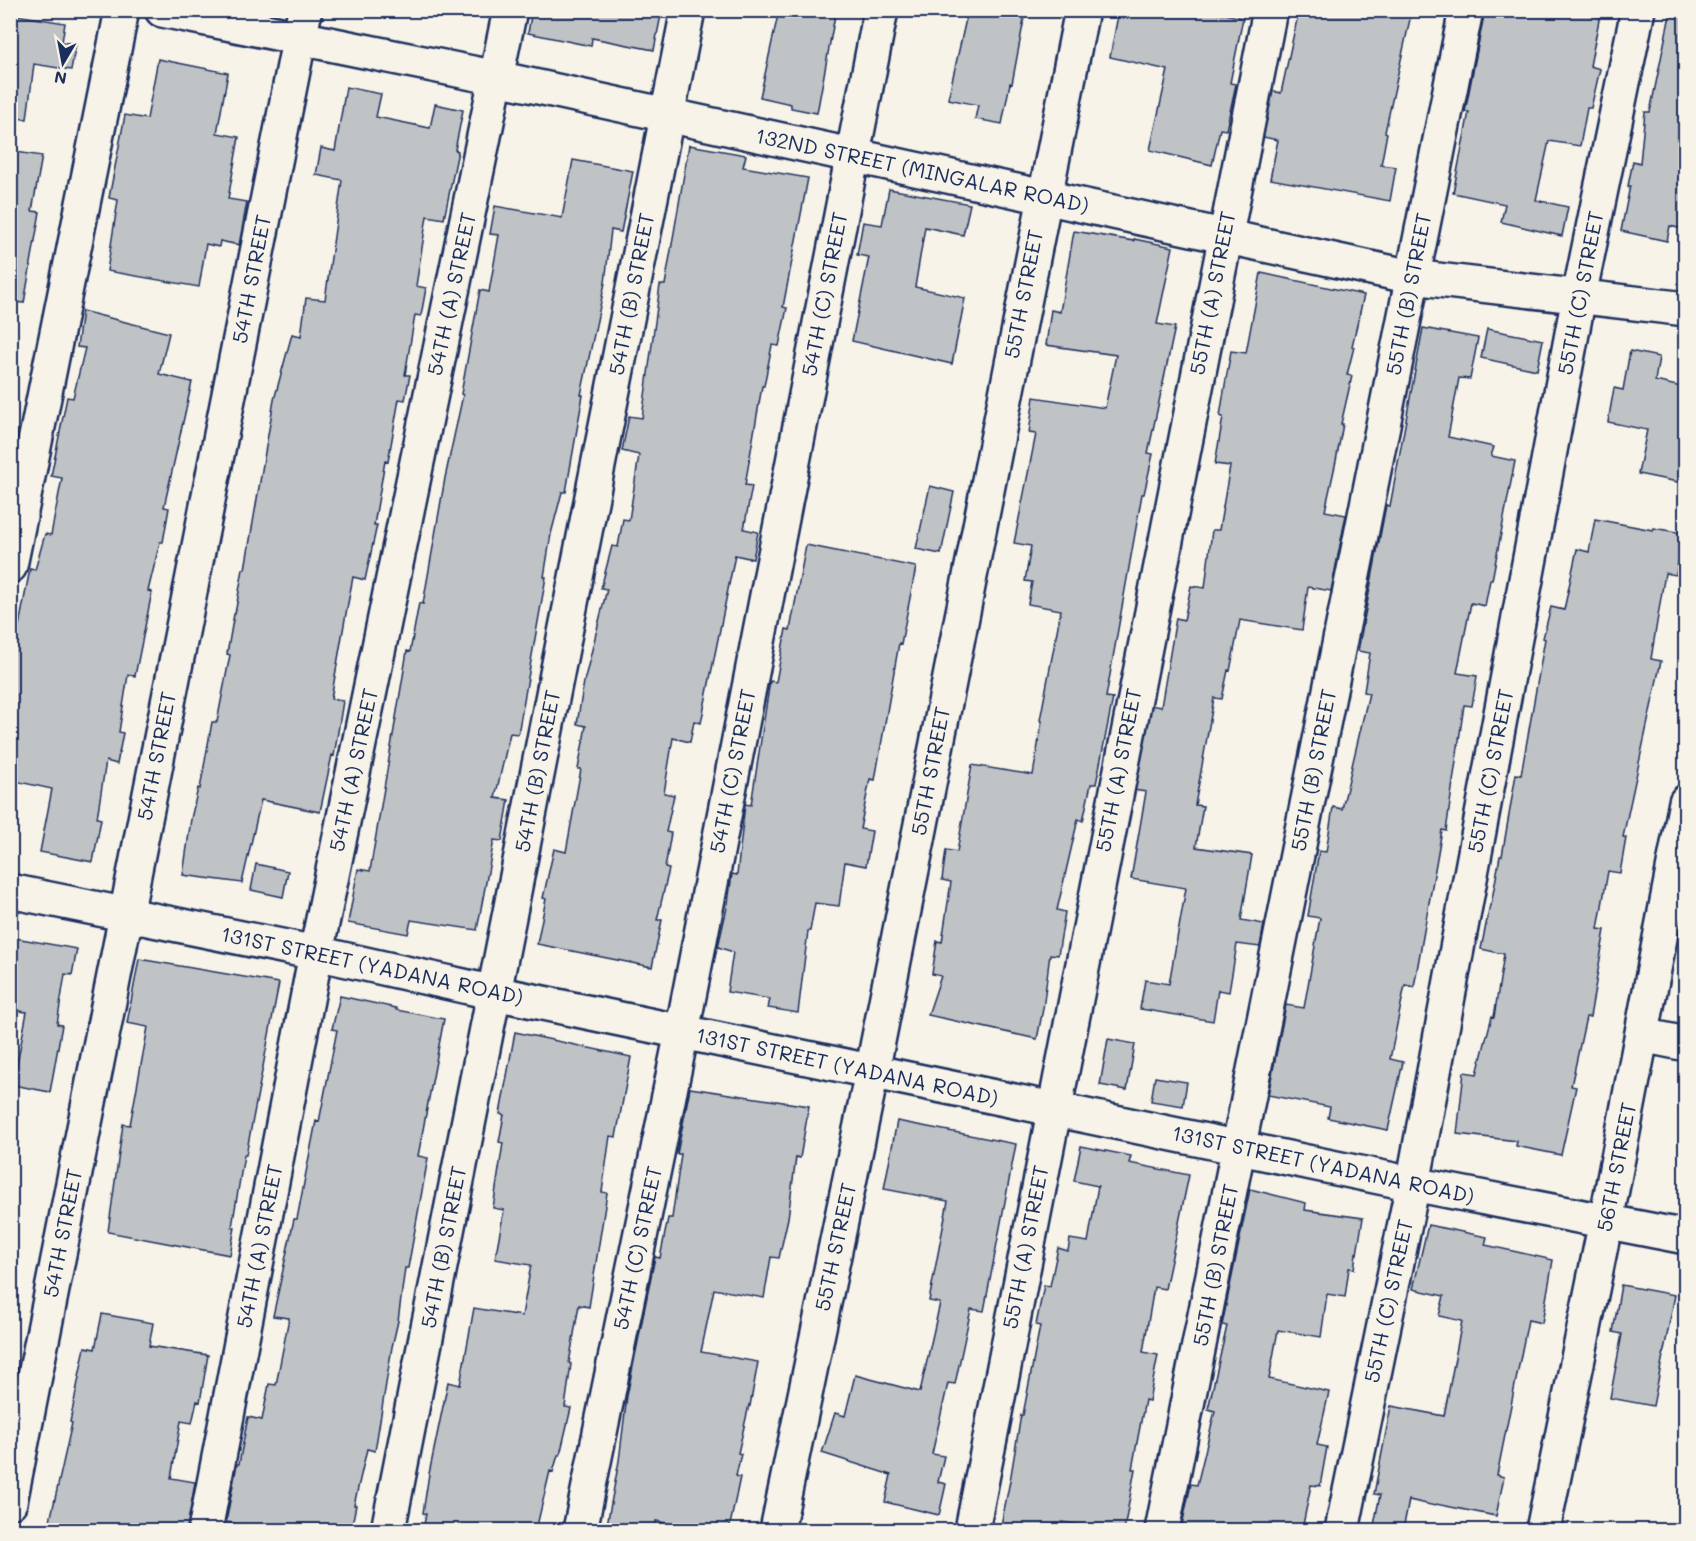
<svg xmlns="http://www.w3.org/2000/svg" width="1696" height="1541" font-family="Mali,sans-serif">
	<rect width="100%" height="100%" fill="#f7f3e8"/>
	<filter id="ink" filterUnits="userSpaceOnUse"><feTurbulence type="fractalNoise" baseFrequency=".0167" numOctaves="2"/><feDisplacementMap in="SourceGraphic" scale="12" xChannelSelector="R" yChannelSelector="G"/><feConvolveMatrix kernelMatrix="1 2 1 2 8 2 1 2 1" color-interpolation-filters="sRGB"/></filter>
	<g filter="url(#ink)">
		<path fill="#c0c3c5" stroke="#1b2f5e" stroke-width="1.5" d="M532 10H662L654 50 592 38 591 46 528 33Z
			M779 10H836L817 113 791 108V104L760 97Z
			M968 10H1009L1025 14 1012 84 1010 83 1002 124 975 119 978 105 948 99Z
			M1119 10H1206L1243 18 1230 83 1236 84 1226 130 1220 129 1212 165 1150 150 1168 70 1110 57Z
			M1299 10H1412L1385 132 1387 133 1381 165 1396 167 1390 201 1270 179 1278 140 1263 137 1273 91 1281 93Z
			M1485 10H1601L1590 66 1600 69 1591 108H1587L1580 146 1549 141 1536 200 1568 207 1562 236 1501 222 1505 204 1453 193 1469 112H1465Z
			M1671 10H1686V230L1670 226 1667 241 1621 231 1630 186H1628L1633 161 1640 163 1645 112H1650Z
			M10 14 65 23 62 42 76 44 71 70 34 64 27 119 10 118Z
			M158 59 228 73 217 133 239 137 228 199 247 202 239 245 220 241 219 247 206 244 199 287 107 271 118 200 109 198 125 115 147 119Z
			M346 87 381 94 376 117 430 128 435 104 463 110 455 150 458 151 444 219 427 216 416 286 426 288 421 316 415 315 405 375H410L405 400 399 399 388 462 385 461 374 525H377L365 580 353 577 345 619 331 699 343 701 334 756 332 755 320 812 261 800 242 883 183 875 191 819 198 788 200 789 212 722H217L230 655 227 654 234 614H235L243 569H245L274 400 292 334 301 336 306 298 325 300 342 180 316 175 321 148 335 151Z
			M689 145 746 155 743 167 808 178 783 307 787 308 779 346 772 345 764 386H762L745 485 752 486 744 529 758 532 753 559 735 555 701 723 694 721 690 742 673 738 664 793 674 795 666 832 671 833 665 868 669 869 657 920H662L652 967 537 944 546 899 543 898 554 849 566 852 581 769H578L586 726 577 724 584 682 607 589 601 588 612 546 618 547 623 519 629 520 639 455 622 451 629 416 642 418 660 285H665Z
			M10 151 42 156 32 211 40 212 24 303 10 302Z
			M573 160 633 171 621 232 611 230 605 283 581 395H583L566 492H562L551 534 544 577H546L518 734 510 733 495 798 509 800 502 841 494 840 477 930 411 920 408 934 348 923 358 869 370 871 403 676 407 651 410 652 419 603 423 604 445 478 463 395 461 394 480 290 489 292 499 235 490 234 495 206 562 218Z
			M889 189 970 204 963 235 925 227 915 287 965 298 952 364 852 341 869 257 857 255 863 222 882 225Z
			M1074 231 1134 241V239L1173 247 1157 324 1175 327 1148 453 1153 454 1144 494H1142L1106 697 1113 698 1096 784H1091L1083 821 1078 819 1057 910 1065 912 1058 955 1050 954 1043 1009 1037 1039 928 1015 941 976 932 974 937 941 942 942 951 882 942 880 946 850 957 852 972 765 1033 775 1042 721 1040 720 1061 610 1028 604 1032 582 1025 581 1031 546 1014 543 1036 434 1029 433 1034 397 1105 408 1116 355 1046 345 1051 310 1060 312Z
			M1261 273 1364 295 1352 346 1354 347 1347 375 1352 376 1341 424H1343L1336 461 1325 511 1346 515 1331 591 1308 587 1302 630 1240 620 1230 671 1228 670 1222 699 1214 698 1195 805 1203 806 1196 847 1252 855 1241 920 1264 924 1260 947 1237 944 1229 992 1218 990 1213 1021 1140 1009 1145 980 1169 984 1186 888 1131 879 1146 792 1133 790 1150 705 1161 707 1176 618 1184 620 1191 586 1205 588 1212 530H1219L1230 466 1215 464 1223 417 1220 416 1226 379 1231 351 1246 353Z
			M82 311 169 333 159 374 192 382 164 507 169 508 163 542H160L148 591 152 592 135 676 128 675 119 732 123 733 117 764 106 761 97 818 101 819 93 862 40 852 52 789 10 780V672L30 569 35 570 45 534 51 535 62 478 51 476 67 397 73 398 85 348 77 347Z
			M1423 328 1478 338 1470 379 1459 378 1448 437 1494 447 1491 456 1515 461 1492 580H1490L1485 606 1471 603 1457 673 1477 676 1472 706 1464 705 1446 831 1442 830 1414 987 1405 985 1390 1059 1403 1062 1388 1130 1328 1118 1330 1107 1268 1095 1286 1005 1304 1008 1320 918 1308 916 1319 851 1326 852 1333 807 1342 809 1369 693 1364 692 1370 653 1358 651 1386 505 1390 506Z
			M1487 329 1543 340 1537 370 1481 358Z
			M1630 351 1659 357 1655 381 1686 388V446L1678 482 1638 474 1647 430 1608 422 1614 388 1623 390Z
			M930 486 954 492 941 554 916 549Z
			M1595 519 1653 530V528L1683 533 1676 575 1665 573 1651 659 1661 661 1623 837 1626 838 1620 873 1608 871 1598 929 1605 930 1590 1017H1586L1571 1086 1576 1087 1561 1155 1516 1146 1517 1141 1457 1134 1464 1072 1477 1074 1492 1016 1494 1017 1504 954 1481 949 1490 905H1491L1500 856H1502L1516 774 1521 775 1545 639 1543 638 1551 607 1564 610 1577 549 1589 552Z
			M806 545 916 567 901 644 899 643 875 780 870 779 860 829 872 831 866 866 845 862 839 906 815 903 810 931H808L798 1013 768 1008 770 999 727 992 733 952 718 947 728 903 732 874 737 875 745 804 751 805 770 681 776 682 786 629 790 630Z
			M256 864 288 871 283 897 251 890Z
			M10 937 77 949 72 975 65 974 57 1024 62 1025 50 1092 13 1085 27 1012 10 1010Z
			M139 959 279 983 246 1155H244L232 1227H235L230 1255 108 1232 123 1124 130 1125 148 1027 127 1023Z
			M340 996 396 1008V1010L444 1019 418 1156 428 1158 408 1268H405L398 1321 392 1347 375 1451 367 1449 354 1505H356L351 1530H273L226 1522 237 1464H239L248 1417 262 1420 269 1384 276 1385 289 1318 273 1316 294 1219H297L316 1121 319 1122 337 1030 332 1029Z
			M515 1032 631 1057 616 1137 610 1136 602 1192 607 1193 589 1307 579 1305 569 1363 571 1364 565 1407 571 1408 560 1455H558L553 1472 550 1471 536 1530H423L426 1514 423 1513 429 1474 448 1382 460 1385 474 1308 522 1316 531 1265 495 1259 504 1210 493 1208 503 1143 499 1142 504 1115 500 1114Z
			M1108 1039 1135 1044 1127 1090 1100 1085Z
			M1155 1077 1187 1082 1183 1106 1151 1101Z
			M690 1088 809 1106 800 1158 796 1157 788 1218 779 1258 771 1257 764 1298 714 1289 701 1352 758 1362 750 1406 749 1405 738 1453 741 1454 736 1476 740 1477 729 1530H699L656 1521 655 1530H606L619 1461 627 1396 655 1257 660 1258 668 1218H672L681 1154H677Z
			M897 1121 1016 1144 984 1311 971 1309 955 1384 948 1383 932 1454 944 1456 938 1482 946 1484 939 1515 885 1502 891 1475 822 1453 835 1413 845 1416 855 1375 920 1392 940 1303 929 1301 948 1201 884 1189Z
			M1081 1146 1131 1156 1129 1163 1189 1175 1165 1289 1154 1287 1143 1352 1158 1355 1149 1401 1145 1400 1132 1469H1135L1124 1530H1112L1062 1522 1061 1530H1000L1010 1481 1021 1415H1023L1040 1326 1036 1325 1044 1285 1050 1286 1058 1248 1068 1251 1070 1239 1088 1242 1098 1186 1074 1181Z
			M1250 1189 1306 1203 1305 1210 1363 1218 1357 1254 1356 1253 1354 1269 1349 1268 1345 1297 1327 1294 1321 1337 1278 1330 1269 1379 1329 1392 1317 1445 1327 1447 1320 1486 1311 1485 1302 1530H1181L1191 1484 1197 1485 1215 1411 1208 1409 1227 1326 1222 1325Z
			M1428 1225 1487 1237 1485 1245 1553 1260 1542 1323 1528 1320 1497 1475 1504 1477 1496 1516 1436 1504 1435 1506 1409 1500 1403 1530H1373L1380 1495 1374 1494 1391 1406 1444 1416 1462 1321 1439 1316 1444 1296 1413 1289Z
			M1621 1285 1675 1295 1653 1406 1610 1398 1622 1334 1613 1332Z
			M102 1314 153 1323 149 1346 208 1355 200 1402 197 1401 192 1423 181 1421 171 1478 195 1482 187 1530H48L72 1423 70 1422 85 1347 95 1349Z"/>
		<g fill="none" stroke-linecap="round" stroke-linejoin="round">
			<defs>
				<path id="minor" d="M162 10 497 78 1412 277 1686 309
					M10 566 122 10
					M10 891 316 953 495 993 1413 1184 1686 1237
					M1642 1035 1686 1044
					M10 1502 305 10
					M205 1530 316 953 510 10
					M388 1530 688 10
					M580 1530 682 1032 881 10
					M777 1530 872 1072 1082 10
					M972 1530C1068 1023 1166 516 1270 10
					M1162 1530 1466 10
					M1342 1530 1413 1184 1579 296 1638 10
					M1543 1530 1606 1221 1686 802"/>
			</defs>
			<use href="#minor" stroke="#1b2f5e" stroke-width="38"/>
			<use href="#minor" stroke="#f7f3e8" stroke-width="33"/>
		</g>
	</g>
	<g text-anchor="middle" stroke-width="5" stroke-linejoin="round" paint-order="stroke">
		<g font-size="21" fill="#1b2f5e" stroke="#f7f3e8">
			<text transform="translate(922 171) rotate(12)" y="7">132ND STREET (MINGALAR ROAD)</text>
			<text transform="translate(252 279) rotate(-79)" y="7">54TH STREET</text>
			<text transform="translate(1213 293) rotate(-79)" y="7">55TH (A) STREET</text>
			<text transform="translate(1581 293) rotate(-79)" y="7">55TH (C) STREET</text>
			<text transform="translate(452 294) rotate(-78)" y="7">54TH (A) STREET</text>
			<text transform="translate(632 294) rotate(-79)" y="7">54TH (B) STREET</text>
			<text transform="translate(825 294) rotate(-79)" y="7">54TH (C) STREET</text>
			<text transform="translate(1024 294) rotate(-79)" y="7">55TH STREET</text>
			<text transform="translate(1409 294) rotate(-79)" y="7">55TH (B) STREET</text>
			<text transform="translate(157 756) rotate(-79)" y="7">54TH STREET</text>
			<text transform="translate(354 770) rotate(-78)" y="7">54TH (A) STREET</text>
			<text transform="translate(1119 770) rotate(-79)" y="7">55TH (A) STREET</text>
			<text transform="translate(1314 770) rotate(-79)" y="7">55TH (B) STREET</text>
			<text transform="translate(538 771) rotate(-79)" y="7">54TH (B) STREET</text>
			<text transform="translate(733 771) rotate(-79)" y="7">54TH (C) STREET</text>
			<text transform="translate(931 771) rotate(-79)" y="7">55TH STREET</text>
			<text transform="translate(1491 771) rotate(-79)" y="7">55TH (C) STREET</text>
			<text transform="translate(372 966) rotate(12)" y="7">131ST STREET (YADANA ROAD)</text>
			<text transform="translate(847 1067) rotate(12)" y="7">131ST STREET (YADANA ROAD)</text>
			<text transform="translate(1323 1165) rotate(12)" y="7">131ST STREET (YADANA ROAD)</text>
			<text transform="translate(1617 1167) rotate(-79)" y="7">56TH STREET</text>
			<text transform="translate(63 1233) rotate(-79)" y="7">54TH STREET</text>
			<text transform="translate(260 1246) rotate(-79)" y="7">54TH (A) STREET</text>
			<text transform="translate(444 1247) rotate(-79)" y="7">54TH (B) STREET</text>
			<text transform="translate(836 1247) rotate(-78)" y="7">55TH STREET</text>
			<text transform="translate(1026 1247) rotate(-79)" y="7">55TH (A) STREET</text>
			<text transform="translate(638 1248) rotate(-78)" y="7">54TH (C) STREET</text>
			<text transform="translate(1216 1265) rotate(-79)" y="7">55TH (B) STREET</text>
			<text transform="translate(1389 1301) rotate(-78)" y="7">55TH (C) STREET</text>
		</g>
	</g>
	<rect width="1696" height="1541" fill="none" stroke="#f7f3e8" stroke-width="36"/>
	<rect x="18" y="18" width="1660" height="1505" fill="none" stroke="#1b2f5e" stroke-width="2" filter="url(#ink)"/>
	<g transform="translate(63 63) rotate(190)" stroke="#f7f3e8" stroke-width="4.5" paint-order="stroke">
	<path d="M0-4.5L10 22L0 15L-10 22Z" fill="#1b2f5e"/>
	<text y="-9" font-size="16" font-weight="bold" text-anchor="middle" fill="#1b2f5e">N</text>
	</g>
</svg>
